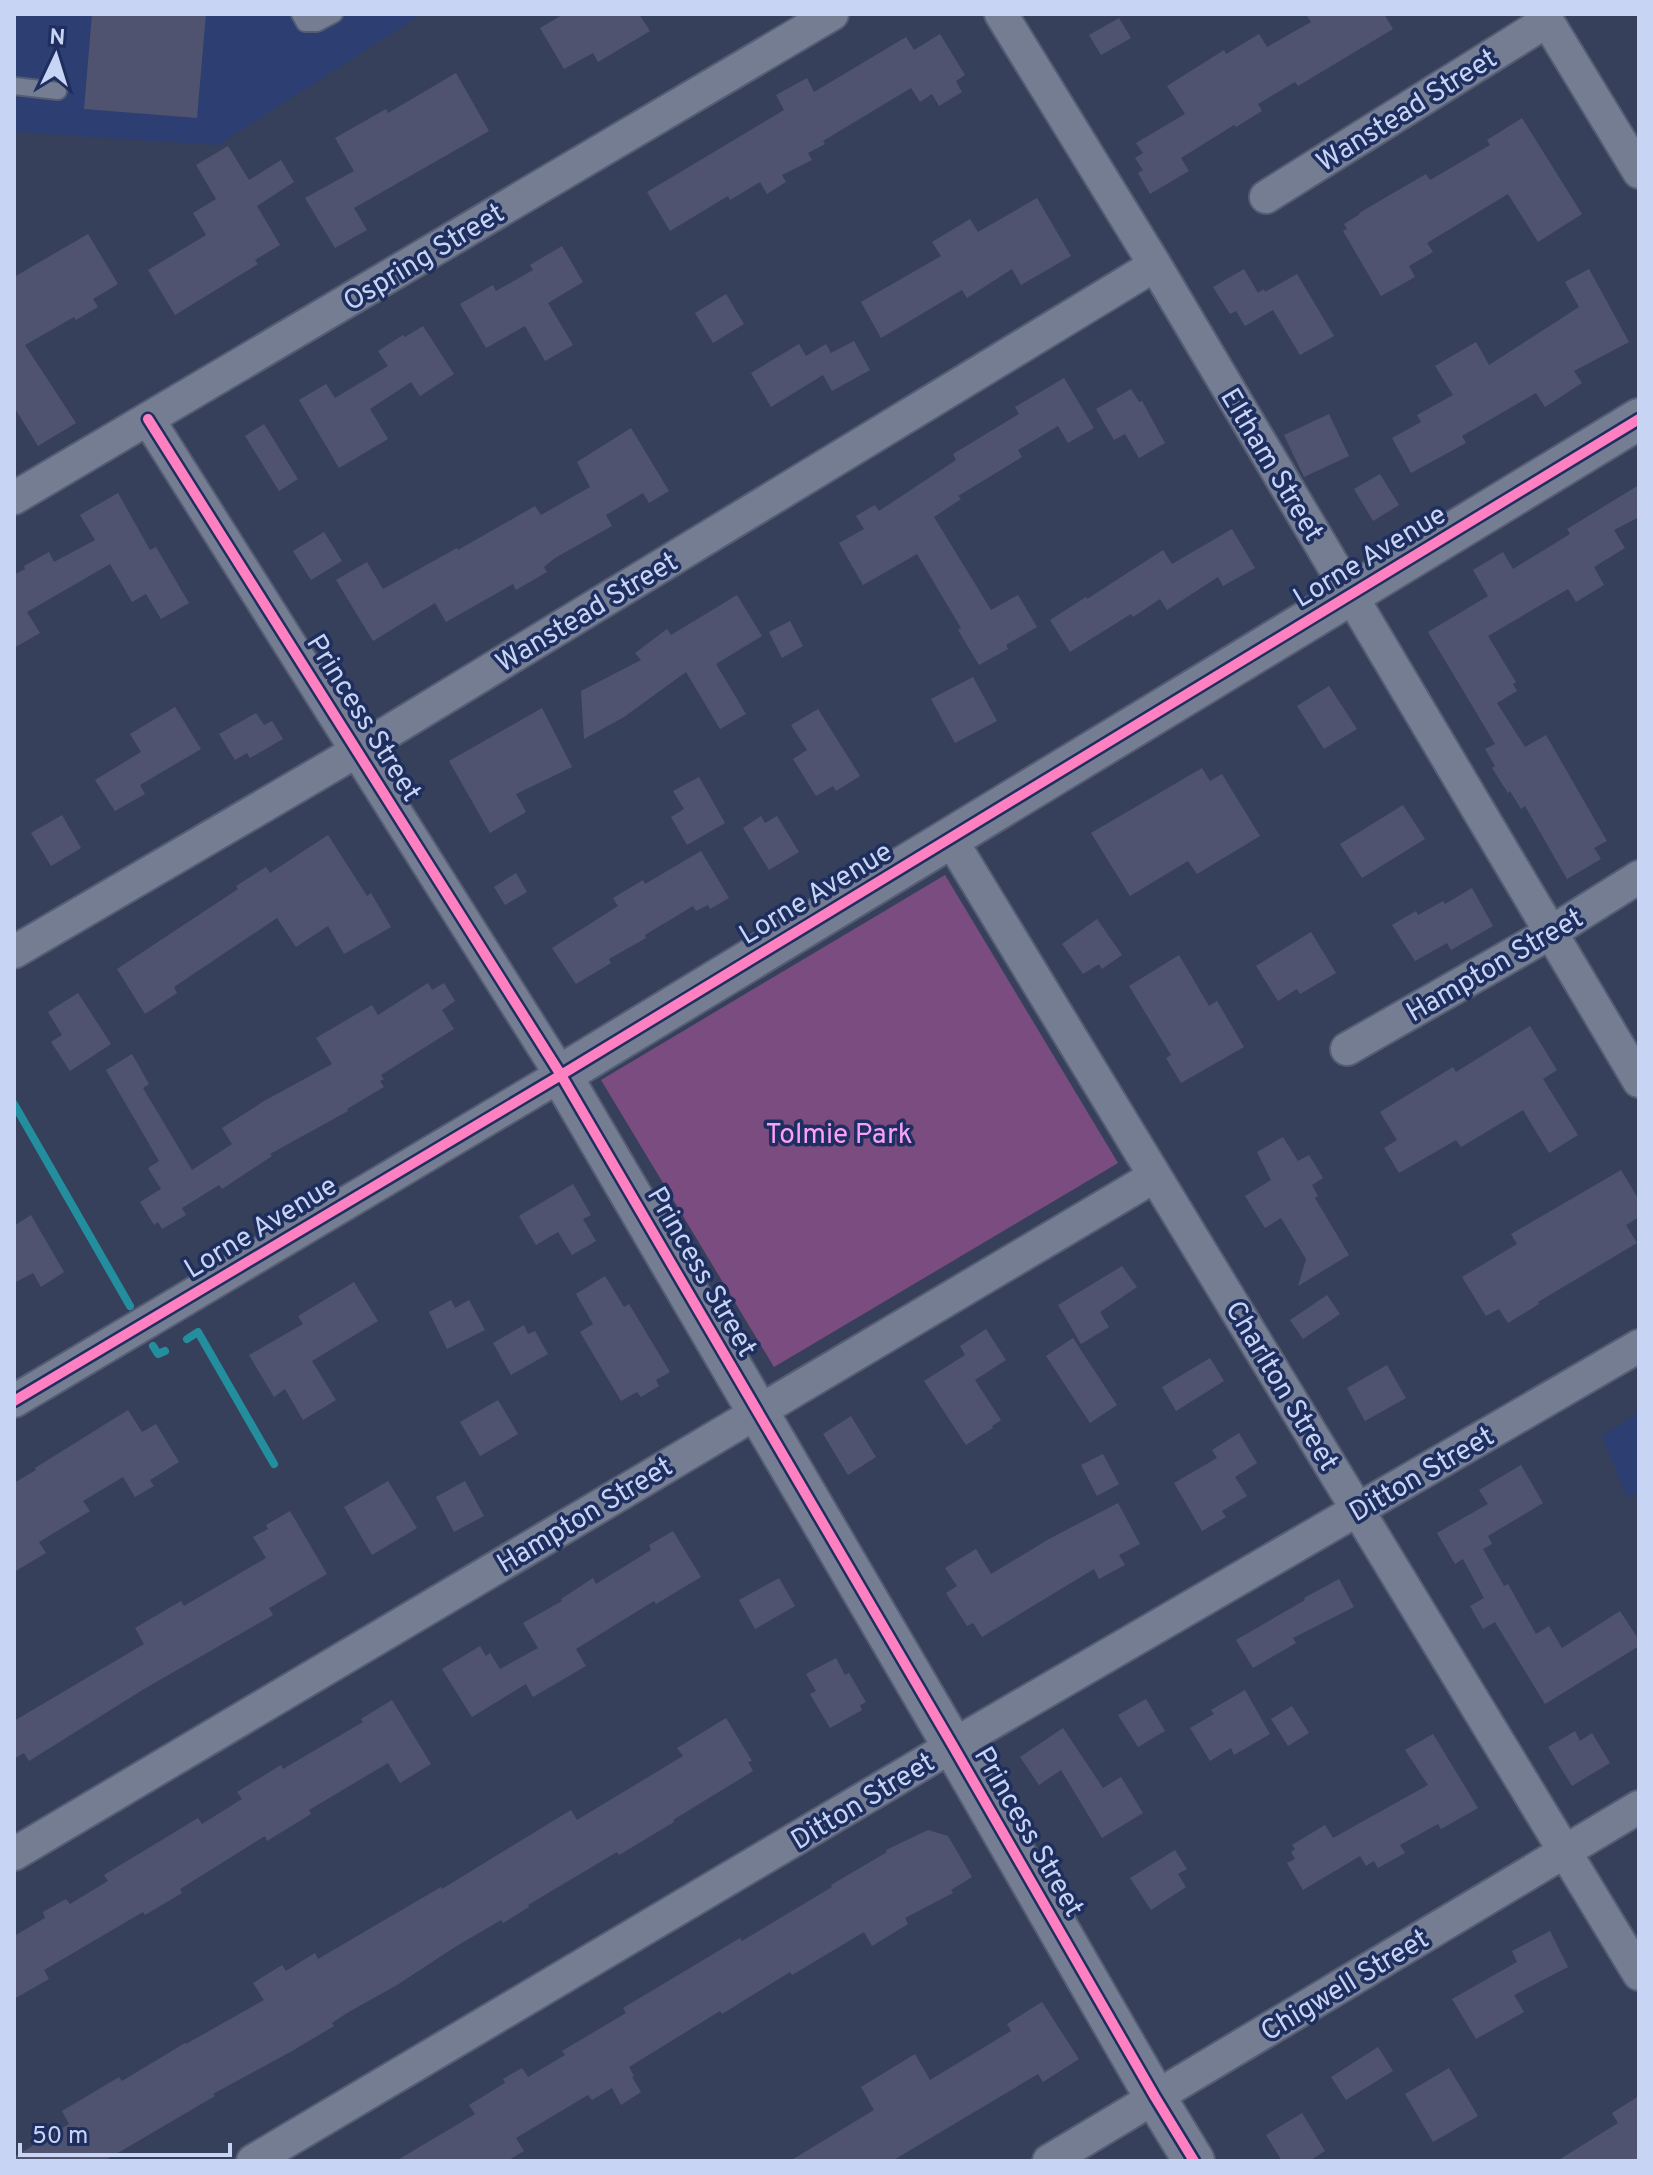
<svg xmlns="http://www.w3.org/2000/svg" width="1653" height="2175" font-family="Overpass,sans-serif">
	<rect width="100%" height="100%" fill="#36405b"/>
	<path fill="#2c3e72" d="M14 14H422L218 145 14 132Z
		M1639 1412V1492L1627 1497 1602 1436Z"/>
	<path fill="#7b4c80" d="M945 875 1118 1163 774 1367 601 1080Z"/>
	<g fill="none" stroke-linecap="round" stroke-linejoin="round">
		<path stroke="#238e9d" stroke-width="8" d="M14 1104 130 1306
			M187 1339 198 1332 274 1464
			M153 1346 158 1354 165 1351"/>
	</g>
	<path fill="#50536f" d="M92 14H206L197 118 84 109Z
		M564 14H639L650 31 598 62 593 53 564 69 540 28Z
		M1306 14H1384L1393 29 1298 86 1295 82 1258 104 1262 111 1236 127 1234 125 1181 158 1189 171 1150 194 1138 173 1143 170 1135 158 1143 153 1136 143 1185 114 1167 86 1224 50 1226 54 1259 34 1267 47 1311 22Z
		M1119 18 1131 38 1101 55 1089 35Z
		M940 34 965 75 956 81 962 92 939 106 932 94 920 102 911 88 823 141 825 144 808 153 812 160 782 175 786 182 767 194 760 182 730 200 728 196 670 231 647 192 784 110 776 95 807 78 814 92 906 37 914 50Z
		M456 73 489 131 354 208 367 230 335 248 305 198 354 171 335 138 386 109 388 113Z
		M1522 118 1582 214 1538 242 1508 194 1427 243 1433 252 1409 266 1415 277 1381 296 1343 231 1347 229 1344 224 1360 214 1359 213 1426 174 1430 180 1490 145 1487 140Z
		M228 146 249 180 281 160 294 182 257 206 280 245 255 260 258 264 175 315 148 270 206 235 193 213 216 199 196 165Z
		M1037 198 1071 256 1021 285 1012 269 967 298 962 290 881 338 861 302 941 256 932 242 970 219 978 232Z
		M88 234 118 284 93 299 98 307 76 320 74 317 25 345 76 423 38 446 14 407V277Z
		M562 246 583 282 548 303 573 345 545 361 525 326 486 348 460 304 493 285 496 291 533 270 530 265Z
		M1244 269 1258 293 1264 289 1265 292 1297 274 1334 336 1300 355 1273 310 1245 326 1236 311 1230 314 1213 287Z
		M1589 269 1629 342 1574 371 1582 383 1545 407 1536 393 1462 436 1466 443 1411 473 1392 438 1421 422 1417 415 1453 395 1435 366 1476 342 1489 365 1579 307 1565 282Z
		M726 294 744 324 713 343 695 313Z
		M423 326 454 374 420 396 411 382 370 409 388 439 339 468 299 400 326 384 335 398 388 366 378 351 403 335 405 337Z
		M854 341 870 370 832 391 823 375 771 407 751 373 799 344 806 356 826 344 831 353Z
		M1064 378 1094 428 1068 443 1058 426 1018 450 1022 457 958 496 961 499 934 517 991 610 1018 595 1037 627 1006 645 1008 649 979 665 958 630 961 628 917 554 863 585 839 543 864 529 856 516 875 505 879 511 956 460 953 454 1019 414 1015 407Z
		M1131 389 1139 402 1142 401 1165 443 1139 458 1125 434 1114 440 1096 409Z
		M1329 414 1349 456 1304 477 1284 435Z
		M264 424 298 479 279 491 245 436Z
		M631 428 669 491 649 503 643 493 606 515 612 526 555 558 544 567 547 572 516 590 513 584 446 622 435 603 373 641 336 580 367 562 383 589 457 548 458 550 535 506 541 515 590 487 577 462Z
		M1380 474 1399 505 1373 521 1354 489Z
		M1639 485V517L1614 530 1625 548 1594 567 1604 585 1576 602 1568 589 1488 636 1516 682 1513 684 1517 691 1497 703 1525 747 1546 735 1607 841 1594 848 1601 859 1567 879 1525 806 1521 809 1510 791 1508 793 1492 768 1495 766 1485 749 1495 744 1428 632 1488 596 1473 570 1503 552 1513 569 1570 534 1567 529Z
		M118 493 150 550 156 547 189 603 161 619 146 594 132 602 110 564 27 612 40 633 14 648V575L25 569 24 566 49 552 54 562 95 540 80 515Z
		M1232 529 1255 568 1223 586 1218 577 1167 610 1160 599 1133 617 1131 614 1070 652 1050 620 1086 597 1087 599 1163 550 1172 564Z
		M324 532 342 561 311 580 293 551Z
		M737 595 762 636 716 664 746 714 720 729 686 672 624 717 584 739 581 691 641 660 635 653 667 629 671 635Z
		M790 621 803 646 782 658 769 632Z
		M973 677 997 721 955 743 931 699Z
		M1329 686 1357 729 1324 749 1297 706Z
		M175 707 201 749 140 785 145 794 115 811 95 780 141 752 130 734Z
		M542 708 572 767 516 794 526 812 490 833 449 761Z
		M818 709 860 776 836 791 833 786 816 796 793 759 807 750 791 725Z
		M256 713 264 725 272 721 283 739 250 758 247 753 235 760 219 734Z
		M1202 768 1210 781 1222 774 1260 836 1197 874 1188 861 1130 896 1091 833Z
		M699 777 725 823 687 845 671 817 684 809 673 791Z
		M1403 805 1425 839 1362 878 1340 844Z
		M62 815 81 848 51 866 31 833Z
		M761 816 765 823 777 816 799 852 769 870 743 828Z
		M328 835 367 896 371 893 391 927 344 954 328 926 296 947 277 918 174 987 177 993 145 1014 117 969 238 889 236 886 266 867 270 873Z
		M701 851 729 898 710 909 708 905 696 911 693 906 645 935 646 938 609 959 611 963 576 984 552 948 618 906 613 898 643 880 645 884Z
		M516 873 527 892 505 905 494 887Z
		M1472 888 1493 926 1451 950 1447 943 1415 961 1392 925 1416 911 1418 915 1443 901 1445 904Z
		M1097 919 1122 955 1102 969 1099 964 1083 974 1062 944Z
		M1311 932 1336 973 1300 994 1297 989 1278 1001 1256 966Z
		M1179 955 1209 1006 1217 1001 1244 1047 1181 1083 1166 1058 1171 1055 1129 986Z
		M428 983 432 990 444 983 455 1001 442 1010 454 1029 381 1075 384 1079 380 1081 384 1087 347 1109 348 1111 270 1154 272 1156 222 1189 219 1185 182 1208 186 1215 162 1229 158 1222 154 1225 140 1202 161 1189 148 1168 159 1161 106 1070 132 1054 149 1084 143 1088 192 1170 232 1144 222 1128 264 1101 332 1064 316 1038 372 1005 378 1015Z
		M78 993 111 1044 70 1071 51 1042 62 1035 48 1012Z
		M1530 1026 1557 1070 1543 1079 1578 1135 1549 1153 1523 1110 1461 1147 1456 1140 1399 1173 1384 1148 1397 1140 1380 1112 1453 1067 1456 1072Z
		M1283 1137 1298 1161 1309 1155 1323 1178 1312 1185 1318 1196 1315 1198 1349 1255 1298 1286 1306 1259 1281 1218 1265 1228 1245 1196 1271 1180 1257 1152Z
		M1621 1170 1639 1200V1217L1626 1225 1637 1243 1538 1302 1539 1304 1508 1323 1499 1309 1486 1316 1462 1277 1517 1244 1511 1234Z
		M573 1184 591 1215 583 1219 596 1241 572 1255 558 1232 536 1245 519 1216Z
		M31 1215 64 1272 41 1287 33 1273 14 1283V1226Z
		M1122 1266 1137 1287 1100 1312 1109 1327 1081 1344 1058 1305Z
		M605 1276 624 1307 629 1304 670 1372 656 1380 659 1386 641 1397 637 1392 621 1401 580 1332 593 1324 576 1294Z
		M354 1282 378 1321 312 1361 336 1400 303 1420 285 1389 274 1397 249 1355 303 1324 298 1316Z
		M1327 1295 1340 1314 1303 1339 1290 1320Z
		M451 1300 455 1308 469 1300 485 1330 447 1349 429 1312Z
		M524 1325 528 1334 535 1331 548 1354 511 1375 493 1343Z
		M986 1329 1006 1360 975 1380 1001 1420 992 1426 993 1428 966 1445 924 1381 965 1355 960 1346Z
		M1073 1338 1117 1405 1090 1423 1046 1356Z
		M1210 1358 1224 1381 1176 1411 1162 1387Z
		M1387 1365 1406 1398 1365 1421 1347 1388Z
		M498 1400 518 1434 480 1456 460 1422Z
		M128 1410 142 1432 156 1424 179 1462 150 1480 154 1486 135 1497 123 1477 83 1501 90 1511 39 1542 46 1553 14 1572V1483L36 1470 35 1468Z
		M851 1416 876 1457 848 1475 823 1434Z
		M1239 1433 1257 1463 1235 1477 1247 1496 1222 1511 1226 1517 1202 1531 1174 1483 1217 1458 1212 1450Z
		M1103 1454 1119 1484 1097 1496 1081 1465Z
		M1521 1465 1543 1503 1488 1536 1492 1544 1483 1549 1504 1586 1508 1584 1536 1634 1549 1626 1562 1648 1620 1611 1639 1640V1646L1545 1704 1495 1622 1483 1629 1470 1606 1484 1598 1463 1559 1455 1564 1437 1533 1488 1504 1479 1490Z
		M388 1481 417 1528 372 1555 344 1507Z
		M465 1481 484 1516 454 1532 436 1497Z
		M1118 1503 1140 1544 1119 1555 1125 1565 1099 1579 1094 1569 982 1637 973 1623 967 1626 946 1593 957 1586 945 1568 976 1549 991 1574 1049 1539Z
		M290 1511 327 1574 269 1608 273 1615 144 1689 29 1761 24 1753 14 1759V1721L144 1644 135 1628 181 1601 184 1606 266 1558 253 1537 268 1529 266 1525Z
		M673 1531 701 1577 656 1604 654 1601 576 1649 586 1666 533 1697 526 1684 472 1717 442 1669 480 1646 486 1656 490 1653 500 1669 538 1648 523 1623 562 1601 561 1599 593 1578 596 1584 651 1550 649 1545Z
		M779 1578 795 1606 755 1629 739 1600Z
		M1339 1579 1354 1607 1293 1638 1296 1643 1253 1668 1236 1640 1305 1600 1304 1598Z
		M836 1658 845 1675 849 1673 866 1702 860 1705 862 1710 830 1728 810 1694 816 1691 806 1674Z
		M1245 1690 1270 1734 1234 1755 1231 1748 1210 1761 1190 1728 1214 1714 1211 1710Z
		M1146 1699 1165 1731 1138 1747 1118 1715Z
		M392 1700 431 1764 400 1783 388 1763 309 1810 311 1814 267 1841 265 1836 180 1889 182 1893 145 1915 143 1912 44 1970 49 1979 14 1999V1936L45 1918 43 1912 66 1899 70 1904 108 1881 104 1875 198 1818 202 1824 242 1799 237 1792 281 1765 283 1769 363 1722 361 1719Z
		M1292 1706 1309 1733 1288 1746 1271 1719Z
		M726 1718 752 1761 748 1762 753 1771 673 1820 674 1822 619 1855 617 1852 528 1905 529 1907 503 1923 501 1920 455 1947 397 1985 347 2013 332 2023 334 2026 292 2051 213 2094 215 2096 104 2161H14V2157L69 2124 62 2111 119 2077 122 2081 185 2043 186 2044 264 2000 253 1983 282 1965 286 1971 315 1953 318 1959 441 1887 442 1889 571 1810 577 1820 683 1756 677 1748Z
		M1063 1728 1103 1788 1121 1777 1143 1813 1102 1838 1061 1770 1039 1785 1020 1757Z
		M1575 1731 1580 1741 1592 1733 1610 1763 1572 1786 1548 1747Z
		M1433 1734 1478 1808 1441 1829 1438 1824 1400 1845 1405 1853 1378 1868 1374 1861 1366 1866 1360 1856 1303 1890 1287 1863 1295 1859 1291 1852 1295 1849 1292 1845 1325 1825 1333 1838 1428 1785 1405 1750Z
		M928 1830 948 1836 972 1877 951 1890 953 1893 905 1918 908 1924 872 1946 864 1932 792 1975 790 1972 722 2014 720 2011 629 2067 634 2076 632 2077 641 2092 621 2105 612 2088 592 2100 588 2095 516 2138 524 2151 507 2161H396L475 2114 469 2105 505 2083 503 2079 522 2068 528 2077 565 2055 562 2051 626 2013 623 2008 740 1938 742 1941 832 1887 831 1885 887 1852 886 1850Z
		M1175 1850 1187 1869 1178 1874 1186 1887 1151 1910 1130 1878Z
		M1550 1931 1568 1967 1514 1995 1524 2012 1476 2039 1452 1999 1517 1962 1512 1951Z
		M1042 2002 1079 2059 1043 2082 1038 2074 892 2161H790L874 2110 861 2087 915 2054 930 2080 1011 2031 1007 2024Z
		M1378 2047 1393 2071 1346 2100 1331 2077Z
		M1449 2068 1478 2116 1433 2142 1405 2094Z
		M1639 2096V2161H1557L1618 2123 1612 2113Z
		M1302 2113 1325 2151 1309 2161H1282L1266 2135Z"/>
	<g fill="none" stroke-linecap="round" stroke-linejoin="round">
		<defs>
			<path id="service" d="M300 14 305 23H317L334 14
				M14 86 58 91"/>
			<path id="minor" d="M1001 14 1155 265 1639 1081
				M1543 14 1639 172
				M1266 197 1547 21
				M14 498 832 14
				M950 838 1639 1974
				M14 952 357 751 1155 265
				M1347 1049 1550 933 1639 877
				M14 1401 561 1075 148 419
				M14 1854 1155 1176
				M253 2161 979 1730 1639 1346
				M1049 2161 1639 1807"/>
			<path id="tertiary" d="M1194 2161 1155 2097 953 1746 561 1075 1639 419"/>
		</defs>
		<use href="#service" stroke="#555d74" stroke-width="20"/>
		<use href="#minor" stroke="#555d74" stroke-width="36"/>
		<use href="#tertiary" stroke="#555d74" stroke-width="44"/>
		<use href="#service" stroke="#757d93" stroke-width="16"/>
		<use href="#minor" stroke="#757d93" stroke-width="32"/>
		<use href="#tertiary" stroke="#757d93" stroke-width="40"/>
		<defs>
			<path id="cycleway" d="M148 419 561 1075 953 1746 1155 2097 1194 2161
				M14 1401 561 1075 1639 419"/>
		</defs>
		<use href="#cycleway" stroke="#1e2e5e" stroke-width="15"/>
		<use href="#cycleway" stroke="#ff80c0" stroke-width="10"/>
	</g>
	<g text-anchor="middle" stroke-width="7" stroke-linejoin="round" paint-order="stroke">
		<g font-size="28" fill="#c8d4f3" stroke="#1e2e5e">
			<text transform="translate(1406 109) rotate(-32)" y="10">Wanstead Street</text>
			<text transform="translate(423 256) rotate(-31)" y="10">Ospring Street</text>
			<text transform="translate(1273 464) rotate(59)" y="10">Eltham Street</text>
			<text transform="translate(1369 555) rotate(-31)" y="10">Lorne Avenue</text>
			<text transform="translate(586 611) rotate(-31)" y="10">Wanstead Street</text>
			<text transform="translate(365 717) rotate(58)" y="10">Princess Street</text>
			<text transform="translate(815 892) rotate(-31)" y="10">Lorne Avenue</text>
			<text transform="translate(1494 964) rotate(-30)" y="10">Hampton Street</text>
			<text transform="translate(260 1226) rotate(-31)" y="10">Lorne Avenue</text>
			<text transform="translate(703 1271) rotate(60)" y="10">Princess Street</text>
			<text transform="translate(1283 1385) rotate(59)" y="10">Charlton Street</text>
			<text transform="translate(1421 1473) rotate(-30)" y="10">Ditton Street</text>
			<text transform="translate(584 1514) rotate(-31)" y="10">Hampton Street</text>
			<text transform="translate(862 1800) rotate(-31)" y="10">Ditton Street</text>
			<text transform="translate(1030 1831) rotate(60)" y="10">Princess Street</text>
			<text transform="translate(1344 1984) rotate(-31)" y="10">Chigwell Street</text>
		</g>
		<g font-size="28" fill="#faa0f9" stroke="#1e2e5e">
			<text x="839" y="1143">Tolmie Park</text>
		</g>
	</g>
	<rect width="1653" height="2175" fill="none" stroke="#c8d4f3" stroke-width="32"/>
	<g transform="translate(56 56) rotate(4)" stroke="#1e2e5e" stroke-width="6" paint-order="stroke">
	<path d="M0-6L14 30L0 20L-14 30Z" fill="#c8d4f3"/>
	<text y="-12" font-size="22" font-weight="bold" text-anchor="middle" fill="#c8d4f3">N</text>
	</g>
	<path d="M20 2143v12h210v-12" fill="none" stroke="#c8d4f3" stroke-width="4"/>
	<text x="32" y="2143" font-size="24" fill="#c8d4f3" stroke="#1e2e5e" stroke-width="6" paint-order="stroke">50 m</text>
</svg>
